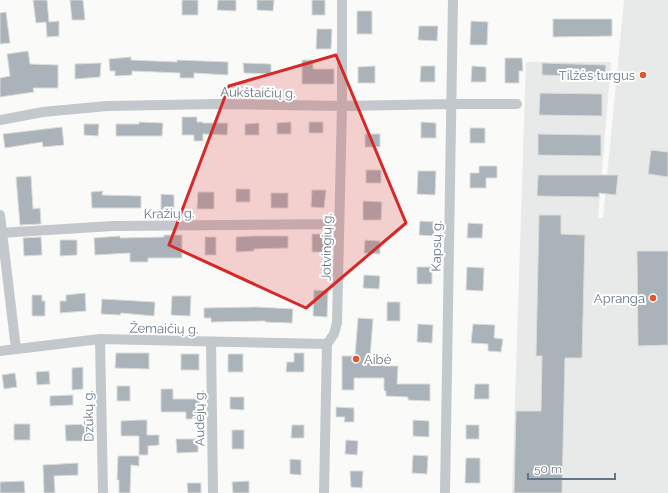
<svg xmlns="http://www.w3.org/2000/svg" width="668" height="493" font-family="Raleway,sans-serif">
	<rect width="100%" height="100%" fill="#fafaf8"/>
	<path fill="#e8e9e9" d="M624 0H668V493H512L526 62H611L598 218H603Z"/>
	<path fill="#aab3b9" stroke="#dcdcda" d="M33 0H47L49 22 59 21V36L47 37 46 22 36 23Z
		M70 0H83L85 20H72Z
		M182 0H198V15H182Z
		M218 0H236V11L217 10Z
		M257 0H274L273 11 257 10Z
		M312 0H325V15H312Z
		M357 11H372V34H357Z
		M6 12 10 43 0 44V13Z
		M553 19H612V36L553 37Z
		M471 21 488 22 487 45H470Z
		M419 26H438L437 41 418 40Z
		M317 29H332L331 49H316Z
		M28 51 30 64 58 65V88H33L34 92 0 97V78L10 76 7 54Z
		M131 57V60L177 62V60L228 62V75L194 73V78H180V73L132 71V75L115 76V71H110L109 59Z
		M505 58H522L523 71H519V83H505Z
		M302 60H313V69H334V84H302Z
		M101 63 100 77 75 79V64Z
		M243 63 271 64V74L244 73Z
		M542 63 606 65 605 77 542 75Z
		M375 66V83H358V67Z
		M421 66H435V82H420Z
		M472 66 486 67V82H471Z
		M540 93 602 94V116L539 115Z
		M182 117H197V122H203V123H228L227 135 203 134V141H194V135H182Z
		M139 122 163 123 162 136H116V124H139Z
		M291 122V134H277V123Z
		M309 122H323V133H309Z
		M421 122 436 123V138H421Z
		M259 123V135H245V124Z
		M84 124H99L98 136 84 135Z
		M62 127 64 145 43 147 42 142 5 148 3 134Z
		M470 128H485V143H470Z
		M365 134H380V147H365Z
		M538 134 601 135V156L538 155Z
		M651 150 668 152V177L648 174Z
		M479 166H497V178H486V188H470V173H479Z
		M366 170H381V183H366Z
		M418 171H436L435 195 417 194Z
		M538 175H618L616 195 599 193V197L537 196Z
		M31 176 33 209 40 208 41 224 20 225 16 177Z
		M236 189H250V202H236Z
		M312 190H326L324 208 311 207Z
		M103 191 102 195 141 196V208H92L91 192Z
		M198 192H214V209H197Z
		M271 193H288V208H271Z
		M161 194 174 195V210H161Z
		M363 201 382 202 381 220H363Z
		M539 215H561V234L585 235 582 358H565L562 493H514L516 411H541L542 356H536Z
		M420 221 434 222V236L419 235Z
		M468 223 483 224 482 238H467Z
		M312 234H326L325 252H312Z
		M164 235H182V258H148V262H130V253L95 255 94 238 120 236V238L164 237Z
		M253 236H288V248L254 249V251L236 252V237Z
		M41 237 42 255 24 256 23 238Z
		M205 237H216V255H205Z
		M60 240H77V255L60 256Z
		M365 240 380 241V254L364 253Z
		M637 251H668V345L638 346Z
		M417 267H432V284H417Z
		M467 267 484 268 483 291 466 290Z
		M364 275 380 276 379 289 363 288Z
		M314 290 328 291 327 317 313 316Z
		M85 293 86 311 60 313V301H66V295Z
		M32 295H42V301H45V316H32Z
		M172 296H191L190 316 171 315Z
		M102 299 155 302 154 316 121 313 120 315 101 314Z
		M387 302H400V321H387Z
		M257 307 293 309 292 323 265 322V321L211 322V318H204V308Z
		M358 318 373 319 370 357H375V359H383V366H398L397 384H430V401L408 400V397L386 396V391L384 390V378H354V390H342V356H355Z
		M418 324 433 325 432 343 417 342Z
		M473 324 495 325 494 338 503 339 501 352 488 351V344L471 343Z
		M116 353H149V369L115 368Z
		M294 353H304V372H286L287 362H294Z
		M181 354H199V370H181Z
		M228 354H243V372H228Z
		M83 367V389L72 390V368Z
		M49 371 50 384 37 385 36 372Z
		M15 373 17 387 4 389 2 375Z
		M475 384H489V399H474Z
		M117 386H130V401H117Z
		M161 389H173V399H200V419H186V412H161Z
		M73 395V405L50 406V396Z
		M230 397H244V410L230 409Z
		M336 407 354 408V422H344L345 417H336Z
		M139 420H147V435H159V445L148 446V455H139V436H121V421Z
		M413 420 429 421V437L413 436Z
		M14 424H30V440H14Z
		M89 424V441H66L65 425Z
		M292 425H304V438H291Z
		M466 425H479V439H466Z
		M232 430H244V449H232Z
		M176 439H198V452L177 453Z
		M346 440 358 441 357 455 345 454Z
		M413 455 428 456 427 474 412 473Z
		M118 456H139V466L131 465 130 493H119V480H117Z
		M466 458H480V483H465Z
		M290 459 301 460V475L290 474Z
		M78 463V475L54 476 55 493H44L43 465Z
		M350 471H363L362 488 351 487Z
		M24 481 25 493H0V482Z
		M249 481V493H233L232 482Z
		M187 483H201V493H188Z"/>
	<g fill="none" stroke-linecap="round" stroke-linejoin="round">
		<path stroke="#c3c8cc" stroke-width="10" d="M0 120 43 112 107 106 218 104 342 106 451 104H517
			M0 215 16 349
			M0 233 113 226 339 224
			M100 339 103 493
			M211 342 213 493
			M0 351 100 339 327 344
			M324 493 327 344 334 334 337 323 342 106V0
			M445 493 453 0"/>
	</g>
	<path fill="#d62828" fill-opacity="0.2" stroke="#d62828" stroke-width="3" stroke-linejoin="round" d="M336 55 406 223 306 308 169 245 229 86Z"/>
	<g fill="#e4572e" stroke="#fff" stroke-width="1.5">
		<circle cx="643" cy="75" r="4"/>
		<circle cx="653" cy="298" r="4"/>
		<circle cx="356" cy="359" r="4"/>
	</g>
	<g text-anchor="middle" stroke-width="4" stroke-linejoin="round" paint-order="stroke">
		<g font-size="13" fill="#657683" stroke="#fff" text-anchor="end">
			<text x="635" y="80">Tilžės turgus</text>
			<text x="645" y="303">Apranga</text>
			<text x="364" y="364" text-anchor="start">Aibė</text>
		</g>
		<g font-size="13" fill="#657683" stroke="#fff">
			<text transform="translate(258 92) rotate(1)" y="5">Aukštaičių g.</text>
			<text transform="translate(169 213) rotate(-1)" y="5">Kražių g.</text>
			<text transform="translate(436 246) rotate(-89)" y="5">Kapsų g.</text>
			<text transform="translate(326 247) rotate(-89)" y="5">Jotvingių g.</text>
			<text transform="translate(164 328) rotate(1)" y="5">Žemaičių g.</text>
			<text transform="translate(88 416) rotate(-91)" y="5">Dzūkų g.</text>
			<text transform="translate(199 418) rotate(-91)" y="5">Audėjų g.</text>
		</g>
	</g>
	<path d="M528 473v6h87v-6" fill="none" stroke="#657683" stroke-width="2"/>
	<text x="534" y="473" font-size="12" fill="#657683" stroke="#ffffff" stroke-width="3" paint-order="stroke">50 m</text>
</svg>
